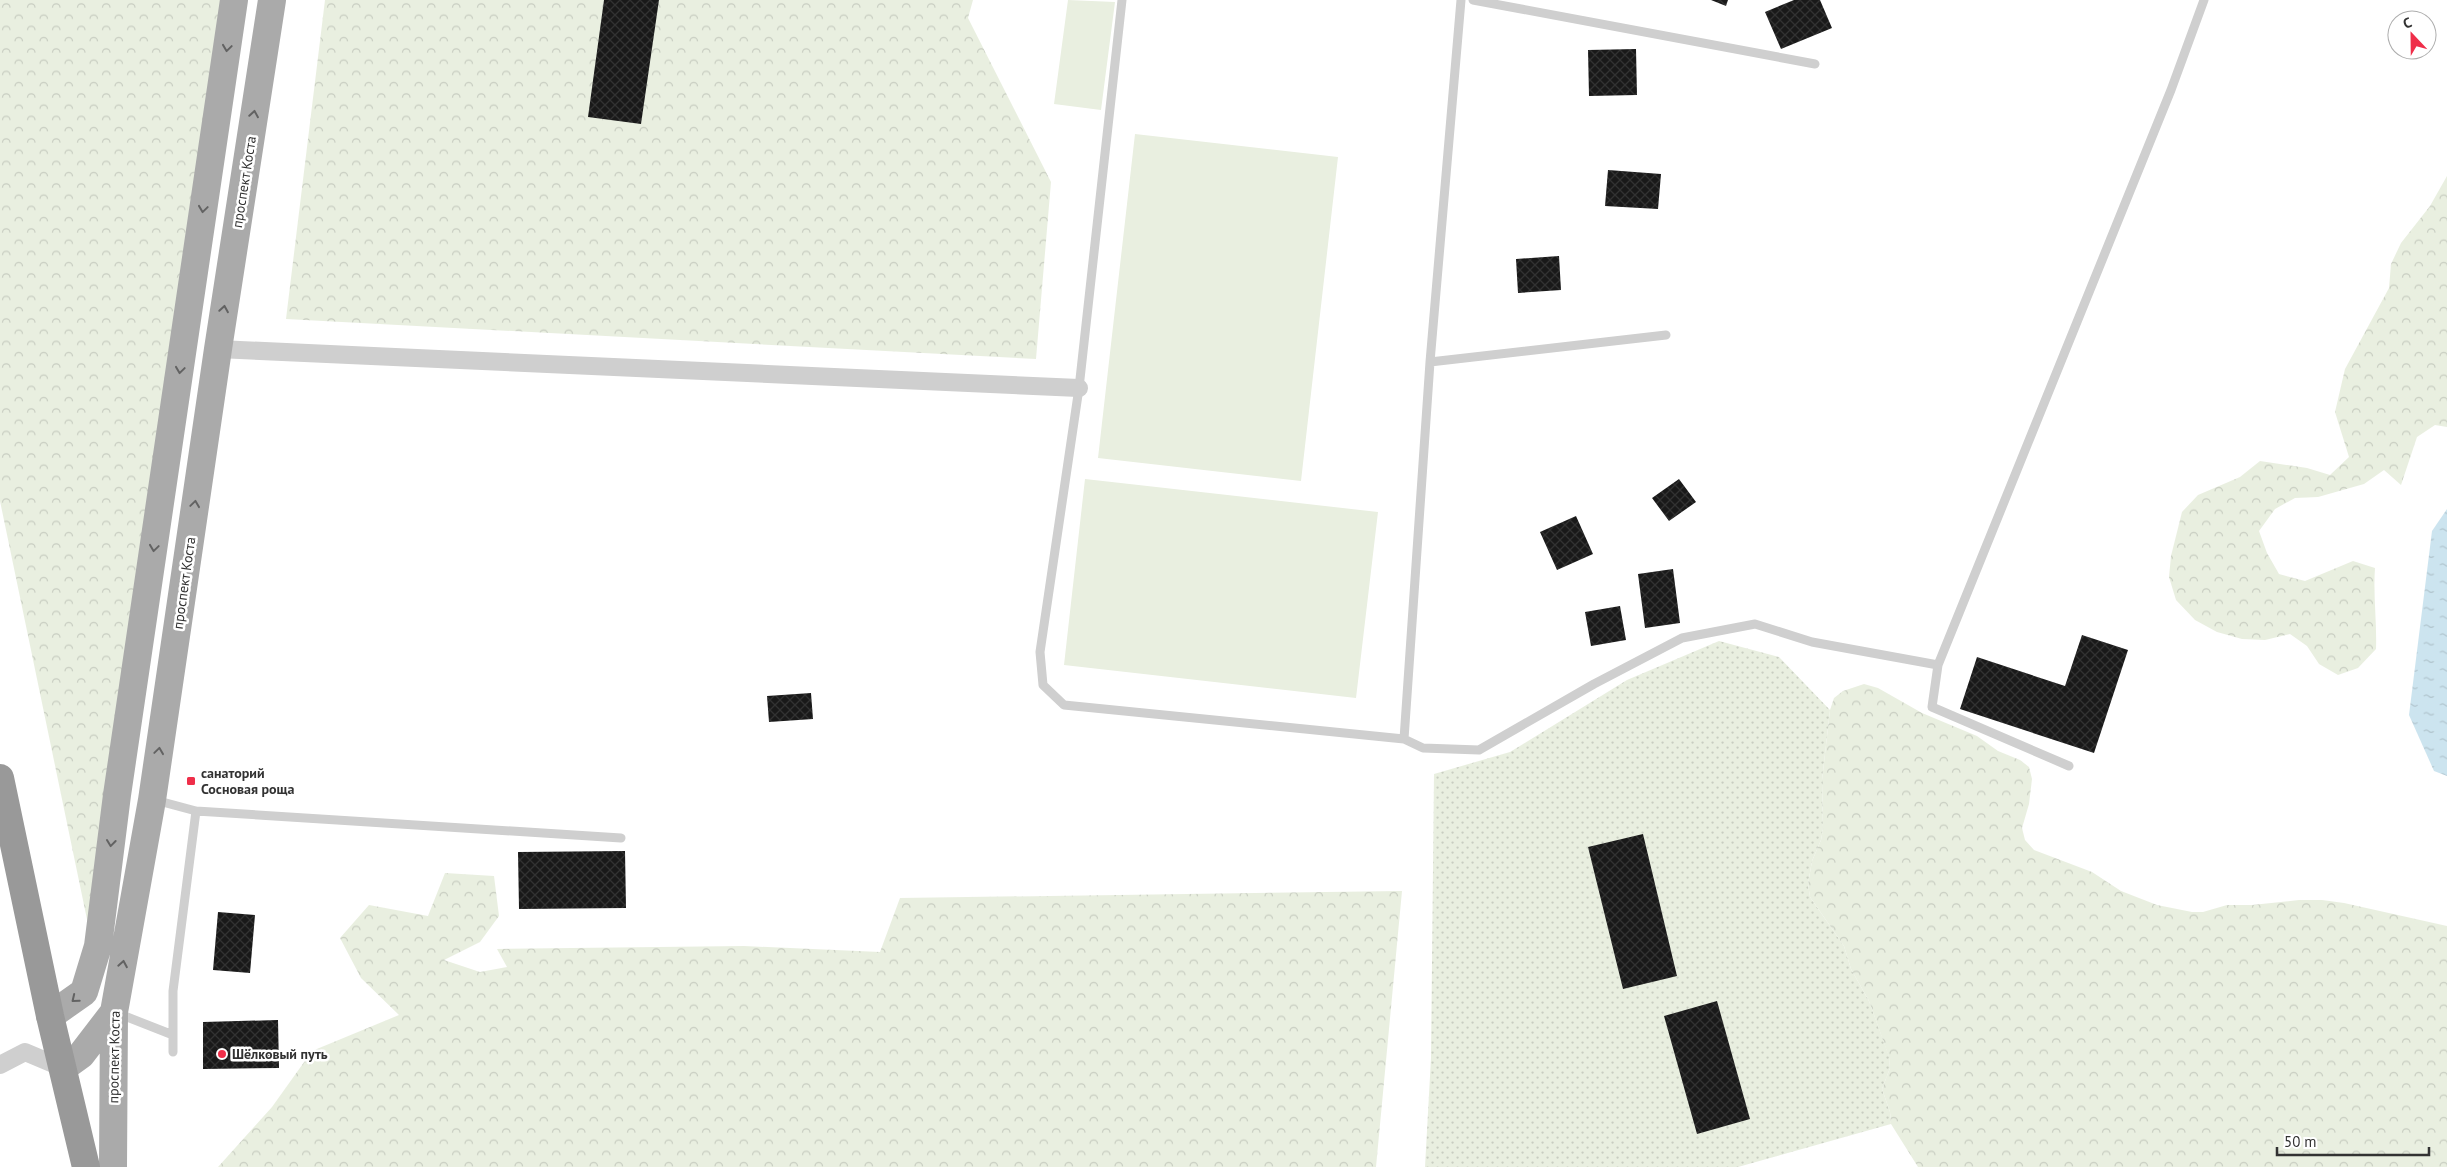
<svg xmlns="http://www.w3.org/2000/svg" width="2447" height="1167" font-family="'PT Sans',sans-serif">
	<defs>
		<pattern id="grass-dots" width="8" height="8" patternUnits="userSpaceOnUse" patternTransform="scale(1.25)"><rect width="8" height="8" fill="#e9efe0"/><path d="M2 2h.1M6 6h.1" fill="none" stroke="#c8cdc1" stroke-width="1.8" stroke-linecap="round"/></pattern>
		<pattern id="forest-crowns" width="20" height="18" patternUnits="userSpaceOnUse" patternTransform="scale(1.25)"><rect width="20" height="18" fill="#e9efe0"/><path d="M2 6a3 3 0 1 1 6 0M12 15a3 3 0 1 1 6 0" fill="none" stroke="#c8cdc1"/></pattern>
		<pattern id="water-ripples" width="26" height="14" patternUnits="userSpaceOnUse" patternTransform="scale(1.25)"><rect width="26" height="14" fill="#cce4ef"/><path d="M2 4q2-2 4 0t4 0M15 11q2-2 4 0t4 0" fill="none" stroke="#b0c4cd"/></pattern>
		<pattern id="building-cross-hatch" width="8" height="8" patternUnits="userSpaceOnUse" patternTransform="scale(1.25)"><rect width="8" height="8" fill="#191919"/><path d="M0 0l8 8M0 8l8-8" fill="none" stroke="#323232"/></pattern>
	</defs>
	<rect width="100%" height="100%" fill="#fff"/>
	<path fill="url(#grass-dots)" d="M1719 641 1779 657 1830 710 1822 780 1823 829 1821 840 1812 861 1808 884 1810 897 1844 946 1851 969 1869 1001 1889 1056 1890 1068 1882 1089 1890 1112 1891 1124 1738 1167H1425L1431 1058 1434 774 1510 752 1627 680Z"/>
	<path fill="url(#forest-crowns)" d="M0 0H228L94 953 0 501Z
		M325 0H973L968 18 1051 182 1036 359 286 319Z
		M2447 176V427L2435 425 2417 437 2401 485 2384 470 2364 484 2318 497 2295 498 2275 509 2259 531 2267 553 2279 574 2305 581 2353 561 2375 568C2373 595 2377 622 2376 649L2358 668 2338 675 2319 664 2307 646 2290 634 2265 640 2242 639 2217 632 2195 620 2176 600 2169 577 2171 556 2182 512 2198 495 2240 477 2260 461 2307 468 2330 475 2349 457 2335 412 2345 369 2389 288 2391 264 2401 243 2430 206Z
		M1864 684 1878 688 1922 713 1977 736 1998 751 2020 760 2029 767 2032 779 2029 804 2022 828 2025 840 2034 850 2092 872 2121 891 2157 905 2192 912H2203L2227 905H2252L2299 900H2322L2344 903 2447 926V1167H1918L1891 1124 1890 1112 1882 1089 1890 1068 1889 1057 1869 1001 1851 969 1844 946 1810 897 1808 884 1812 861 1821 840 1823 829 1822 780 1830 710 1834 698 1843 691Z
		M445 873 494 876 499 916 480 942 444 960 480 972 507 967 497 949 744 946 880 952 900 898 1402 891 1376 1167H218L272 1107 312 1051 399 1015 361 978 340 938 369 905 428 916Z"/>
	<path fill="#e9efe0" d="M1068 0 1115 2 1101 110 1054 104Z
		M1135 134 1338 157 1301 481 1098 458Z
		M1085 479 1378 512 1356 698 1064 665Z"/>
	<path fill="url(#water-ripples)" d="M2447 509V776L2434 771 2409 715 2432 531Z"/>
	<path fill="url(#building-cross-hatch)" d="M604 0H659L641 124 588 117Z
		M1711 0H1728L1726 6Z
		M1794 0H1820L1832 28 1781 49 1765 12Z
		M1636 49 1637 95 1589 96 1588 50Z
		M1608 170 1661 174 1658 209 1605 206Z
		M1559 256 1561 290 1518 293 1516 259Z
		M1679 479 1696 502 1669 521 1652 498Z
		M1576 516 1593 554 1557 570 1540 532Z
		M1673 569 1680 623 1645 628 1638 574Z
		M1620 606 1626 640 1591 646 1585 612Z
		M2082 635 2128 650 2094 753 1960 709 1977 657 2065 686Z
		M811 693 813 719 769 722 767 696Z
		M1643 834 1677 976 1623 989 1588 847Z
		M625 851 626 908 519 909 518 852Z
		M218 912 255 915 250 973 213 970Z
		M1717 1001 1750 1119 1697 1134 1664 1016Z
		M278 1020 279 1068 203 1069V1022Z"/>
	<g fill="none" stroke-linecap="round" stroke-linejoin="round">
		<path stroke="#cfcfcf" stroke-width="9" d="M1122 0 1079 388 1040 652 1043 685 1064 705 1404 739 1430 362 1461 0
			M1473 0 1815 64
			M1430 362 1666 335
			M1938 665 2171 90 2204 0
			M1404 739 1423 748 1479 750 1594 684 1682 638 1755 624 1812 642 1938 665 1932 707 2069 766
			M155 800 196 811 621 838
			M117 1013 173 1035V991L196 811
			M173 1035V1052"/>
		<path stroke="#cfcfcf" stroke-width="18" d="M218 349 1079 388
			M0 1065 25 1052 63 1068"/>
		<path stroke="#aaa" stroke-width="28" d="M50 1016 84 992 98 946 117 795 234 0
			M63 1068 81 1055 114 1012
			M113 1167 114 1012 152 800 218 349 272 0"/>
		<path stroke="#999" stroke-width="28" d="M0 778 50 1016 86 1167"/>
	</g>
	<defs><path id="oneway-chevron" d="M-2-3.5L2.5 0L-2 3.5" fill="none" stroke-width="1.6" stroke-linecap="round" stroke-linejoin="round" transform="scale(1.25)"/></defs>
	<g stroke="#626262">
		<use href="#oneway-chevron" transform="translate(227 48) rotate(98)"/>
		<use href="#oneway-chevron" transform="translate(254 114) rotate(-81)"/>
		<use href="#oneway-chevron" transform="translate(203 209) rotate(98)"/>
		<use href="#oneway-chevron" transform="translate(224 309) rotate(-81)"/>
		<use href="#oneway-chevron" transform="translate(180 370) rotate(98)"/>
		<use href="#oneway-chevron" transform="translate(195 504) rotate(-82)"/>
		<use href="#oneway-chevron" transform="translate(154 548) rotate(98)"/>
		<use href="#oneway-chevron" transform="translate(159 751) rotate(-82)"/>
		<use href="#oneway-chevron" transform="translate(111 843) rotate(97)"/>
		<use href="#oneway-chevron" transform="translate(123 964) rotate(-80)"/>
		<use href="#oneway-chevron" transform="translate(75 999) rotate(141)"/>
	</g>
	<g fill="#ef2e49" stroke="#fff" stroke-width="2">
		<rect x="186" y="776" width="10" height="10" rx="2.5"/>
		<circle cx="222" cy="1054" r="5"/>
	</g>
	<g text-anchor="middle" stroke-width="5" stroke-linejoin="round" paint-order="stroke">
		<g font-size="14" fill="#323232" stroke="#fff">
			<text transform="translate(244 182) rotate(-81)" y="5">проспект Коста</text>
			<text transform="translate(184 583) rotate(-82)" y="5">проспект Коста</text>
			<text transform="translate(114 1057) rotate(-89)" y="5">проспект Коста</text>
		</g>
		<g font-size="14" font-weight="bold" fill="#323232" stroke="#fff" text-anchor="start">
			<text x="201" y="778">санаторий<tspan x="201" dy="16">Сосновая роща</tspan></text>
			<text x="232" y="1059">Шёлковый путь</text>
		</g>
	</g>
	<g transform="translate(2412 35) rotate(338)"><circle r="24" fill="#ffffff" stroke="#adadad"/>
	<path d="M0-4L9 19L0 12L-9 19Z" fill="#ef2e49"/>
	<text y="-8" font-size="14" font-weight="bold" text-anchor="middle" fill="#323232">С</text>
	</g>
	<path d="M2277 1147v8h152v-8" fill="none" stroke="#323232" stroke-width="2.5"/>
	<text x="2284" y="1147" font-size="15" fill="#323232" stroke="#ffffff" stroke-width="4" paint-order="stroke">50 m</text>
</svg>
